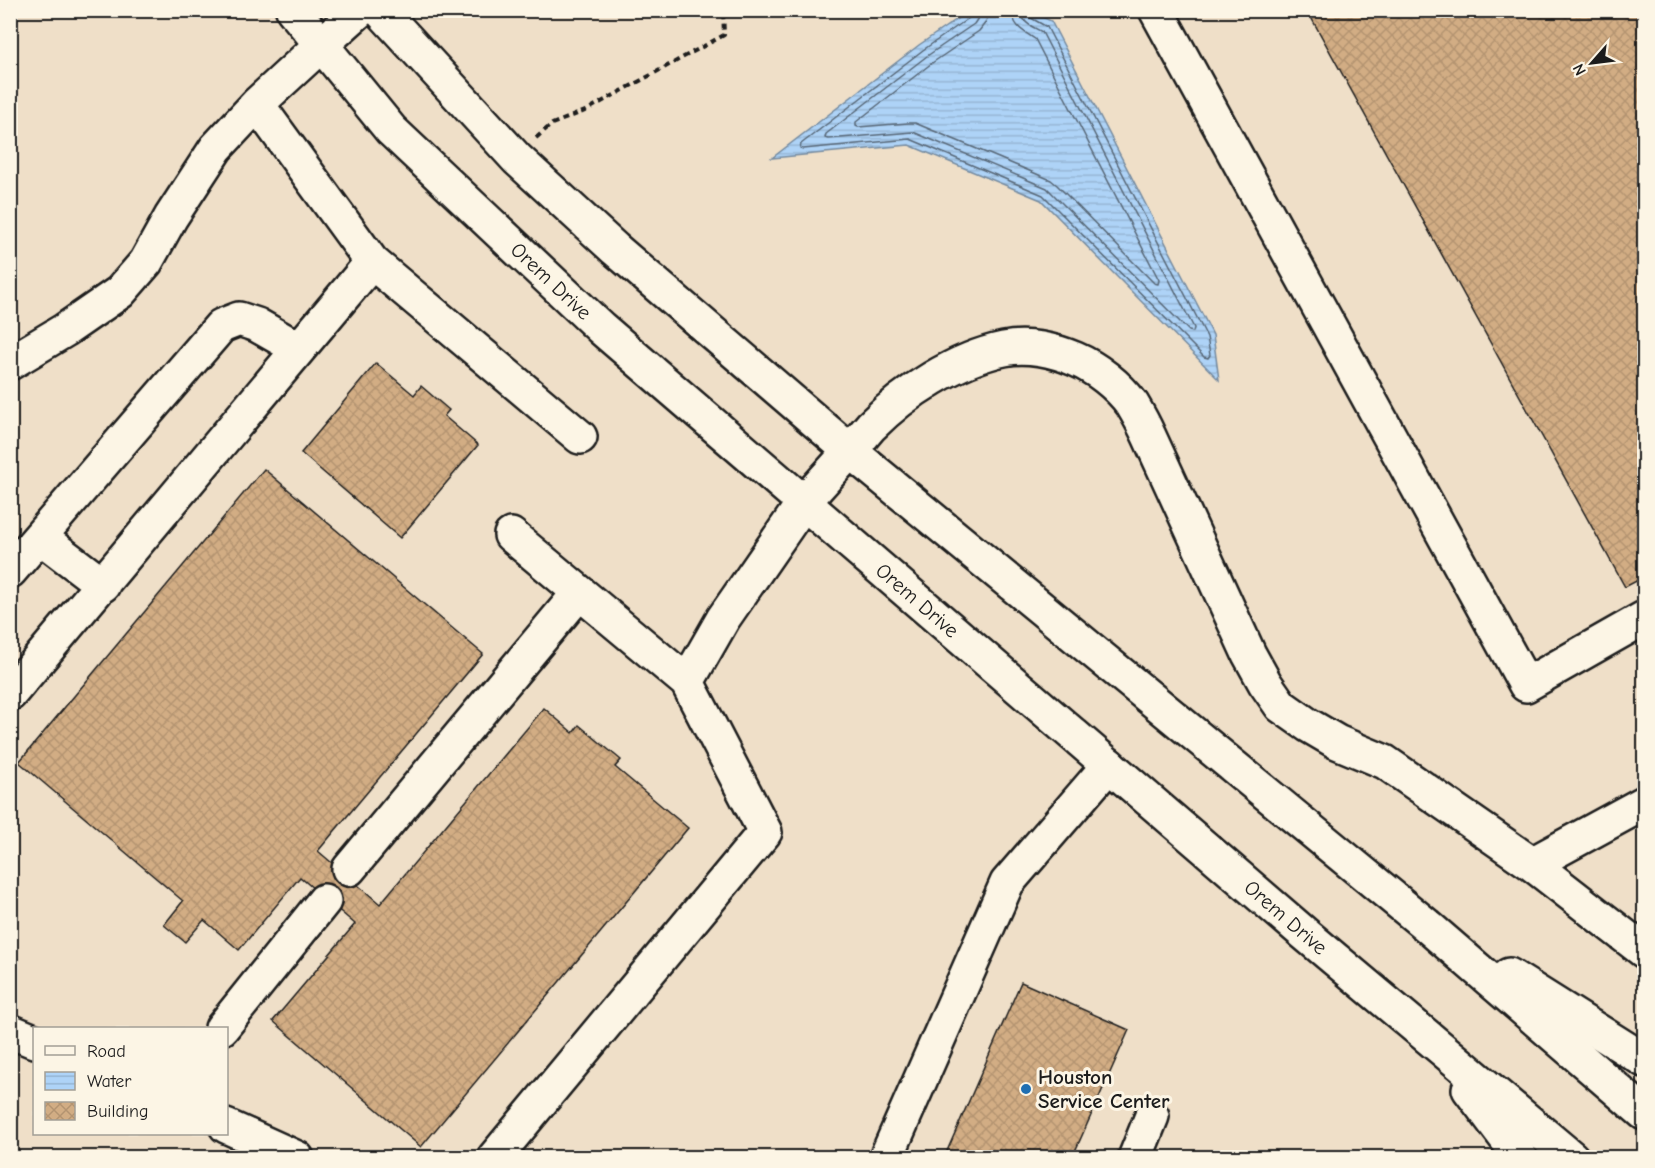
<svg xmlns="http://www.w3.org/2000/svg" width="1655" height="1168" font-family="'Comic Neue',sans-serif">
	<defs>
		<pattern id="water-rules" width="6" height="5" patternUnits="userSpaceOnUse" patternTransform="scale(1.5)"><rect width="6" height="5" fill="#aed3f7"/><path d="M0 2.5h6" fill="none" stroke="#95b5d3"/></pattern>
		<pattern id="building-cross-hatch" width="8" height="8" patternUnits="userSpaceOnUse" patternTransform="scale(1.5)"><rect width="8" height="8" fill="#d2ad84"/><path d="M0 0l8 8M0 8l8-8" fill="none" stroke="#b49471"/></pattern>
	</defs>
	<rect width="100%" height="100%" fill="#fcf5e5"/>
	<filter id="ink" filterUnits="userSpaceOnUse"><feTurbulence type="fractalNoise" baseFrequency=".0167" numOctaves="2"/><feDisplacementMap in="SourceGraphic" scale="12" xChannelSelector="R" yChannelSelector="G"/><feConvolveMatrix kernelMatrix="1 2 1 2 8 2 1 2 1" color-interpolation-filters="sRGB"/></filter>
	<g filter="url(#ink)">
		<path fill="#efdfc8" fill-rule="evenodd" d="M10 11H1644V1157H11ZM34 1028H226V1134H34Z"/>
		<path fill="url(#water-rules)" stroke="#748a9f" stroke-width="1.5" d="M969 11H1029L1051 21 1213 335 1219 380 1041 200 909 145 772 158 919 45Z"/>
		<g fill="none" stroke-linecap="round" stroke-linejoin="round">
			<path stroke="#566574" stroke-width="1.5" d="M972 10 969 18 923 50 801 144 800 148 803 149 910 139 1043 195 1204 357 1208 358 1210 355 1207 337 1047 27 1031 18 1029 10
				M979 10 978 18 974 24 927 56 826 134 825 138 828 139 913 132 1047 188 1189 331 1193 332 1194 328 1042 32C1032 26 1022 24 1021 10
				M989 10 986 22 979 31 932 63 856 122V126L858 127 908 123H915L1051 180 1057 185 1154 283 1158 284 1159 280 1035 39C1023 31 1013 27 1012 10"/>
		</g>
		<path fill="url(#building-cross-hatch)" stroke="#1c1c1c" stroke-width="1.5" d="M1307 10H1644V577L1625 587Z
			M376 363 414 395 421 386 449 410 444 416 478 445 400 538 301 453Z
			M264 469 483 654 318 851 380 904 544 708 573 733 579 725 621 760 615 767 688 828 421 1147 273 1021 355 924 300 877 239 950 204 920 185 942 164 925 183 901 19 762Z
			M1021 982 1129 1030 1072 1158H944Z"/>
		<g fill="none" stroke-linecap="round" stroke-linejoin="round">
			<defs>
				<path id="minor" d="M1156 10 1526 685 1644 618
					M372 262 580 437
					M10 363 65 330 120 292 146 262 171 217 216 148 257 104
					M850 451C857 443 864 434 871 426 905 392 956 359 1004 349 1027 344 1054 350 1075 359 1096 368 1118 385 1132 404 1138 414 1144 425 1149 436L1249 654 1265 683 1281 706 1308 725 1337 742 1385 762 1532 864 1644 951
					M511 535 687 682
					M40 537 103 585
					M10 571 221 326 239 319 257 325 299 349 372 262 257 104 321 45
					M10 694 299 349
					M1532 864 1644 803
					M349 869 579 593
					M222 1028 324 901
					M10 1031 34 1041
					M226 1126 297 1158
					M494 1158 765 832 687 682 723 619 804 502
					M886 1158 1007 883 1109 765
					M1135 1158 1152 1116"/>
				<g id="major">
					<path id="s1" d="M293 10 391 130 601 328 1305 934 1572 1158"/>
					<path d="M380 10 517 159 615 249 850 451 1425 924 1644 1113"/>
					<path d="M321 45 360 10"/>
					<path d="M804 502 850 451"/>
					<path d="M1509 975 1644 1060"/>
					<path d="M1469 1089 1521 1158"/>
				</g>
			</defs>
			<use href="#minor" stroke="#1c1c1c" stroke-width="38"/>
			<use href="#major" stroke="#1c1c1c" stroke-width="38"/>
			<path stroke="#1c1c1c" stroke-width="4" stroke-dasharray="6 4.5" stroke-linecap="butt" d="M536 138 552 124 585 111 724 35 723 10"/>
			<use href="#minor" stroke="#fcf5e5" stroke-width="33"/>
			<use href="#major" stroke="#fcf5e5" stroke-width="33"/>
		</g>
	</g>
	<circle fill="#1f6fb2" stroke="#fcf5e5" stroke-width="2" cx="1026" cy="1089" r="6"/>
	<g text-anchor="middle" stroke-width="6" stroke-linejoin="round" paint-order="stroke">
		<g font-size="21" fill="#1c1c1c" stroke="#fcf5e5">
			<text dy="7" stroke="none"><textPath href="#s1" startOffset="375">Orem Drive</textPath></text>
			<text dy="7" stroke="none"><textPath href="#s1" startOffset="861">Orem Drive</textPath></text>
			<text dy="7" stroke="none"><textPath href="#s1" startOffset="1347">Orem Drive</textPath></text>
		</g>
		<g font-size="21" font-weight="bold" fill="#1c1c1c" stroke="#fcf5e5" text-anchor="start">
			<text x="1038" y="1084">Houston<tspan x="1038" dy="24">Service Center</tspan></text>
		</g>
	</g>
	<rect width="1655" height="1168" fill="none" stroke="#fcf5e5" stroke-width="36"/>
	<rect x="18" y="18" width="1619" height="1132" fill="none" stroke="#1c1c1c" stroke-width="2" filter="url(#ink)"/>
	<rect x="33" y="1027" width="195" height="108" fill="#fcf5e5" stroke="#a29e95" stroke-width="1.5"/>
	<rect x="45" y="1046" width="30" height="9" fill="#fcf5e5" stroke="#a29e95" stroke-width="1.5"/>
	<text x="87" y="1057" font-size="18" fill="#1c1c1c">Road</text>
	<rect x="45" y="1072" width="30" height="18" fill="url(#water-rules)" stroke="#a29e95" stroke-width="1.5"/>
	<text x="87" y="1087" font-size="18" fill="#1c1c1c">Water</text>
	<rect x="45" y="1102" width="30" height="18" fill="url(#building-cross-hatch)" stroke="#a29e95" stroke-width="1.5"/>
	<text x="87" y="1117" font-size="18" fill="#1c1c1c">Building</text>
	<g transform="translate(1592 63) rotate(242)" stroke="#fcf5e5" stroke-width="4.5" paint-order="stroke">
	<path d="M0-4.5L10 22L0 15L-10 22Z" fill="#1c1c1c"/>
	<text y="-9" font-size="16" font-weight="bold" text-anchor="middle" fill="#1c1c1c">N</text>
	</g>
</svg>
